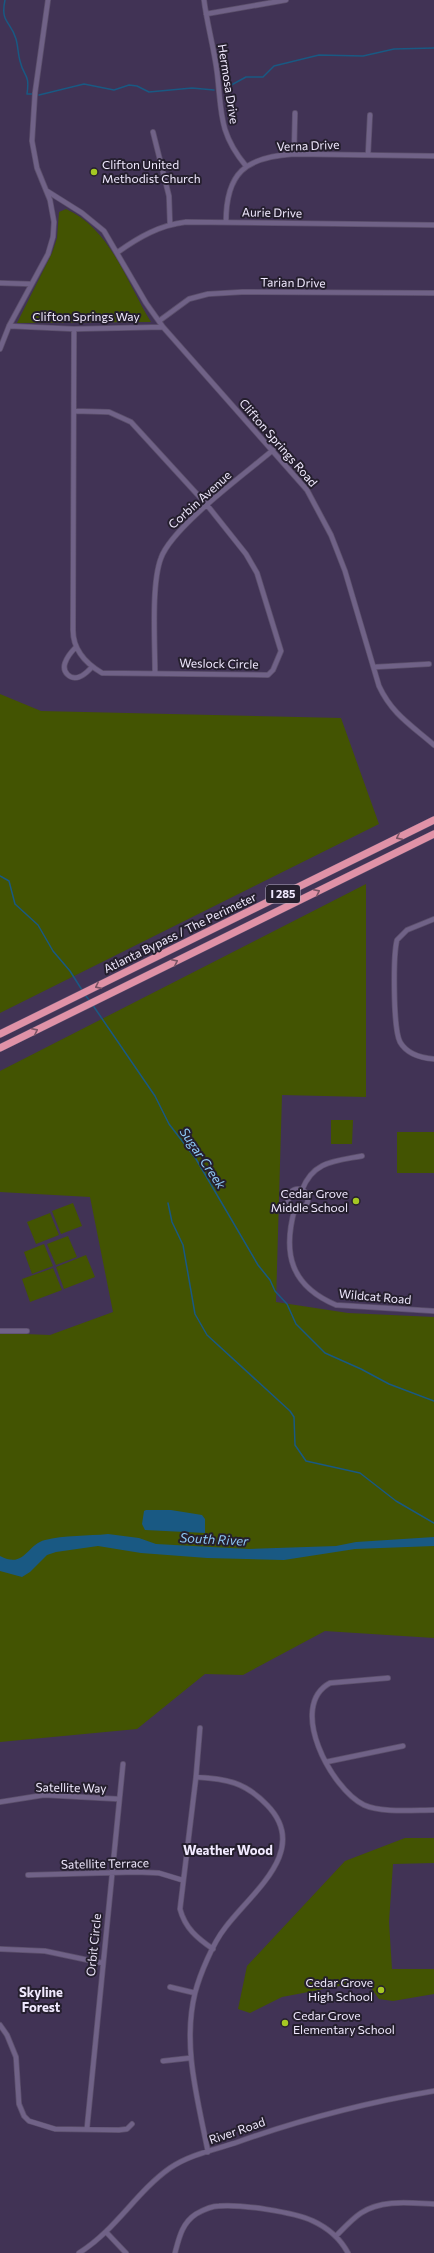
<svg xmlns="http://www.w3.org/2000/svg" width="434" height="2253" font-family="Commissioner,sans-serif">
	<rect width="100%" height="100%" fill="#413355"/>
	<path fill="#435402" d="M66 209C111 229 127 283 151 322L17 323 52 253 57 238 59 212Z
		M0 694 41 711 341 718 379 824 0 1013Z
		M366 884V1097L282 1095 276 1302 348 1313 434 1317V1638L325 1631 243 1675 205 1674 137 1729 0 1742V1333L50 1335 113 1312 90 1197 0 1192V1071Z
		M331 1120H353L352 1144H331Z
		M397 1132H434V1173H397Z
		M73 1203 82 1226 61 1234 52 1211Z
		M50 1213 59 1235 36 1244 27 1222Z
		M68 1236 77 1257 56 1265 47 1244Z
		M44 1244 53 1266 32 1274 24 1252Z
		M86 1255 95 1277 64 1289 56 1267Z
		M53 1268 62 1290 30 1302 22 1279Z
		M405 1838H434V1863L393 1864 389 1922 392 1969H434V1994L393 2001 379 1999 366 1981 282 1997 250 2013 238 2009 247 1966 345 1861Z"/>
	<path fill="#195983" d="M146 1510H171L202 1515 205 1519V1533L145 1530 142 1524 144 1511Z
		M108 1534 139 1538 156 1544 249 1549 336 1546 356 1542 434 1537V1546L355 1549 284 1560 207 1558 141 1553 98 1546 56 1552 47 1555 30 1572 22 1577 0 1571V1556C25 1569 26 1545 45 1540 63 1535 89 1536 108 1534Z"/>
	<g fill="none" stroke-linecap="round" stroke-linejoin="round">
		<path stroke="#195983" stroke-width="1.5" d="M5 0C0 23 11 21 16 39 18 46 18 54 20 61 24 78 30 73 27 94H32
			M224 89 246 77H263L274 66 319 55 363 56 394 49 434 48
			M39 95 84 84 114 90 129 85 137 86 149 92 192 88 214 90
			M0 876 9 881 15 904 38 925 53 951 70 971 82 990
			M85 995 90 1001
			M92 1004 155 1096 169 1124 196 1159 258 1265 270 1280 275 1291 287 1304 296 1324 325 1353 361 1369 389 1384 434 1401
			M168 1203 172 1222 183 1245 195 1314 207 1335 290 1411 294 1417 295 1445 306 1461 360 1473 396 1501 434 1523"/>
		<defs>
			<path id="minor" d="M204 0C207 24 214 48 217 72 222 112 218 132 246 166
				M206 14 286 0
				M153 132 169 196 170 224
				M294 154 295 113
				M368 155 370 115
				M47 191 82 213 104 231 146 303 163 327 307 490 331 535 345 571 379 686C392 714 411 725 434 745
				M226 222C226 173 245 157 294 154L434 156
				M118 252C139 237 160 225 186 222L434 225
				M0 283 31 284
				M159 321 189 299 208 294 242 292 434 293
				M9 326 74 329 163 327
				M74 329 73 630C73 650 85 663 102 673L268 675 273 670 281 651 257 573 246 554 207 505 131 422 109 412 74 411
				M0 349 9 326 48 254 53 237 54 222 50 200 37 168 32 141 35 93 48 0
				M76 647C72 651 67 657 65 663 62 672 70 680 79 677 85 675 88 671 92 667
				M375 667 429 664
				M155 673C155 643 151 584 161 558 172 527 246 473 273 450
				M434 919 407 930 397 940C393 956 393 1028 400 1042 407 1054 421 1058 434 1059
				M288 1199a10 10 0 1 1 20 0a10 10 0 1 1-20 0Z
				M302 1190C313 1161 335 1161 362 1156
				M295 1208C282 1254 291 1286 336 1305L434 1311
				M0 1331H27
				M388 1678 330 1683C287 1706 331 1789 364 1805 381 1813 414 1810 434 1810
				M200 1728 196 1777 180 1909C185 1928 197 1938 213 1949
				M326 1762 403 1746
				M196 1777C227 1779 245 1782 267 1805 311 1850 252 1892 225 1928 213 1943 200 1974 195 1993 182 2046 198 2100 208 2152
				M0 1802 44 1795 118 1799
				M28 1875 136 1872 159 1873 182 1880
				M0 1949 45 1951 102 1963
				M170 1987 195 1993
				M0 2025 7 2035 16 2057 19 2104 24 2116 29 2121 55 2129 119 2130 127 2129 132 2124
				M163 2061 190 2058
				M87 2128 123 1764
				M107 2233 126 2253
				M336 2236C344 2228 352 2219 361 2213 382 2199 411 2203 434 2204
				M79 2253C116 2230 136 2192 170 2168 189 2155 213 2150 235 2143 302 2119 364 2103 434 2091
				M175 2253C179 2238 182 2223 196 2214 203 2210 212 2206 219 2206 240 2204 294 2212 313 2221 328 2228 340 2238 348 2253"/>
			<path id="highway" d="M0 1034 434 820
				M0 1048 434 834"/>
		</defs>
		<use href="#minor" stroke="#5c506c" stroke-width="6"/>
		<use href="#highway" stroke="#5c506c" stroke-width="8"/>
		<use href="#minor" stroke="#706287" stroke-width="4.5"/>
		<use href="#highway" stroke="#e092a7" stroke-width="7"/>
	</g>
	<defs><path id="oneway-chevron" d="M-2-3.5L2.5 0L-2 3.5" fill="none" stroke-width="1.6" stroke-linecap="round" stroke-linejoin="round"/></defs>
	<g stroke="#795364">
		<use href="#oneway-chevron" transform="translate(399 837) rotate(154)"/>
		<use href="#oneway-chevron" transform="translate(317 892) rotate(-26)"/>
		<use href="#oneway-chevron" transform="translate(175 962) rotate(-26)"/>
		<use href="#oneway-chevron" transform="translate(98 986) rotate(154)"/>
		<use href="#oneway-chevron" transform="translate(35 1031) rotate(-26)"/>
	</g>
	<g fill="#a5c823" stroke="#251f2e" stroke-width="1.5">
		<circle cx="94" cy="172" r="4"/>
		<circle cx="356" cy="1201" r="4"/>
		<circle cx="381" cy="1990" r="4"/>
		<circle cx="285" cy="2023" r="4"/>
	</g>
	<g text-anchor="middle" stroke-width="4" stroke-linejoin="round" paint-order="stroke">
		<rect fill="#251f2e" stroke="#b3acc0" stroke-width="1" x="266" y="885" width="34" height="18" rx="3"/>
		<g font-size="11" font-weight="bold" fill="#f0e9fe">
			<text x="283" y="898">I 285</text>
		</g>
		<g font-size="12" fill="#f0e9fe" stroke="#251f2e">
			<text transform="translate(228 84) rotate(81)" y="4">Hermosa Drive</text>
			<text transform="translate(308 146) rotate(-2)" y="4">Verna Drive</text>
			<text transform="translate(272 213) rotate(1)" y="4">Aurie Drive</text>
			<text transform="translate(293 283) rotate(1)" y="4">Tarian Drive</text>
			<text x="86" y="321">Clifton Springs Way</text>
			<text transform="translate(278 443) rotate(49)" y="4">Clifton Springs Road</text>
			<text transform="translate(200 500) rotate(-42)" y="4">Corbin Avenue</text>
			<text transform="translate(219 664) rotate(1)" y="4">Weslock Circle</text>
			<text transform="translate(180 933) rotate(-26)" y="4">Atlanta Bypass / The Perimeter</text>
			<text transform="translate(375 1297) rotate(5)" y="4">Wildcat Road</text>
			<text transform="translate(71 1788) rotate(1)" y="4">Satellite Way</text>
			<text transform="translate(105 1864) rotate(-1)" y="4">Satellite Terrace</text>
			<text transform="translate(94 1945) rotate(-84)" y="4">Orbit Circle</text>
			<text transform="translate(237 2131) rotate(-19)" y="4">River Road</text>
		</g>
		<g font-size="12" fill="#f0e9fe" stroke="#251f2e" text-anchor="start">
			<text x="102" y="169">Clifton United<tspan x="102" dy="14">Methodist Church</tspan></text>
			<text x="348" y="1198" text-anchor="end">Cedar Grove<tspan x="348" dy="14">Middle School</tspan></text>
			<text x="373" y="1987" text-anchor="end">Cedar Grove<tspan x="373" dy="14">High School</tspan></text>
			<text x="293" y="2020">Cedar Grove<tspan x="293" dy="14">Elementary School</tspan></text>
		</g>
		<g font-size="13" font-style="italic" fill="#8dc7f4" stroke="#251f2e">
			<text transform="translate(203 1158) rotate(56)" y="5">Sugar Creek</text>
			<text transform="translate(214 1539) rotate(3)" y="5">South River</text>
		</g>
		<g font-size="13" font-weight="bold" fill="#f0e9fe" stroke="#251f2e">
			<text x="228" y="1855">Weather Wood</text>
			<text x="41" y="1997">Skyline<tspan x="41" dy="15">Forest</tspan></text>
		</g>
	</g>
</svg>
